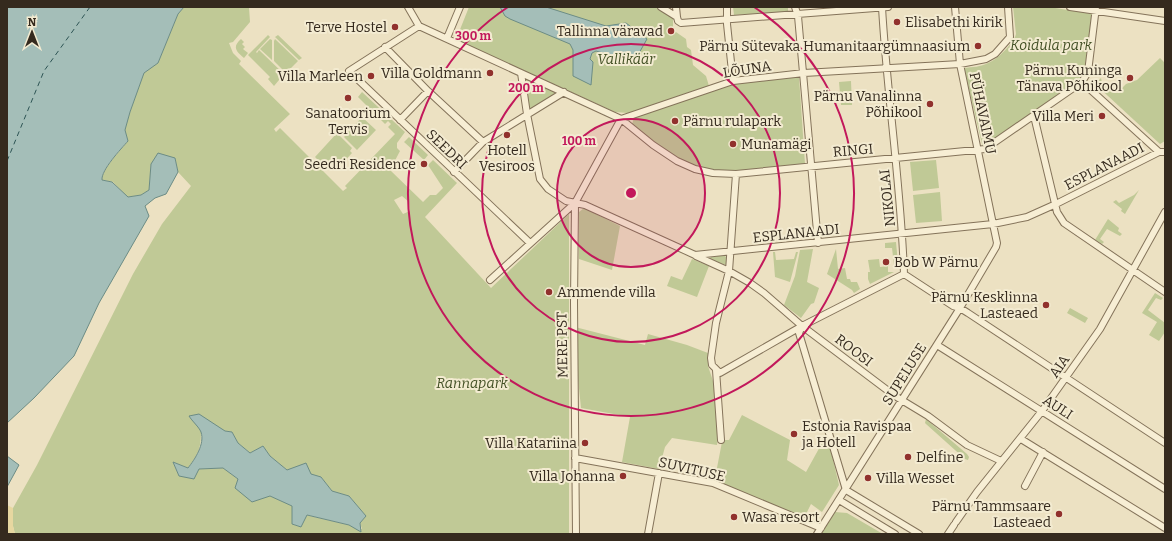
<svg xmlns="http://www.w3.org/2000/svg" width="1172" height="541" font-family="Bitter,serif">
	<rect width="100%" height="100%" fill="#ece1c2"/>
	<path fill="#c0c996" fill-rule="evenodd" d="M184 7H249L250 22 233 42 229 43 233 53 241 61 239 64 290 114 274 129 276 132 280 128 343 191 347 188 345 186 395 134 388 127 391 124 388 121 385 124 358 97 362 92 405 132 397 143V148L400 151 390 170 423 202 430 195H436L443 188 428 165 433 160 457 183 425 217 491 288 569 214V534H15L13 526V508L37 465 133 274 162 224 191 186 178 172 175 158 151 164 149 190 141 195 127 197 113 182 102 180C102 169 121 150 128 141L124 130 130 112 144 72 158 63 178 14ZM402 196 409 202 410 211 403 214 394 200ZM225 431 232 432 238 443 250 453 263 446 270 456 287 470 321 477 332 491 349 496 366 516 360 523 362 529 349 525 306 515 301 527 292 524 293 506 270 496 238 479 223 468 199 469 179 476 173 462 188 468C198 454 201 449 201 432Z
		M469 7H658L673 17V30L686 39 687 47 691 50 693 65 706 76 709 86 635 112 628 113 615 112 459 41 457 37Z
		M733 7H788V12L734 15Z
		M1013 7H1049L1093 14 1084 72 1079 79 983 148 964 68C972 67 981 67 988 63 997 60 1014 43 1016 34Z
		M268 35 270 37 256 52 257 53 259 50 284 74 274 86 268 79 270 77 248 55Z
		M278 35 302 58 299 60 275 37Z
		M241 39 244 42 242 44 245 47 243 49 248 53 244 58C236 51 232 47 241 39Z
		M270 39 272 40V60L260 49Z
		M275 39 298 61 286 73 274 61V41Z
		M1160 58 1165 63V141L1160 144 1095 84 1101 78 1102 83 1114 93H1117L1126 84 1137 80Z
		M799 77 805 164C788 166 771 168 753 170 742 171 728 173 717 171 683 166 657 144 632 124L634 118 733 84Z
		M523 78 554 92 555 95 531 109 529 107Z
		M851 81 852 105H841L839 82Z
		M362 117 376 130 357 150 344 137Z
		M337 133 352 148 350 151 352 153 339 167 333 162 326 168 315 157Z
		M409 137 428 155 424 160 404 142Z
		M936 160 939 188 913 191 910 162Z
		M1139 190 1125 214 1121 211 1122 209 1113 202 1116 200 1119 203 1134 195Z
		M940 192 942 221 916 223 913 195Z
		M584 208 620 226 612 270 579 259V212Z
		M1108 219 1119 228 1118 231 1122 234 1120 236 1107 229 1100 239 1104 242 1102 244 1095 240Z
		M896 242 898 264 894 265 892 248H885V243Z
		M813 249 807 282 819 288 814 303 811 304 801 318 784 305 795 276 800 250Z
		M836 249 838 269 845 268 847 279H850L851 282H857L860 289 854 293 852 290 827 274Z
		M773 252H775L776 260 794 259 796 252H798L790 282 775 277Z
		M724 255 727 258 726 265 710 259 711 257Z
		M692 259 709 266 697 297 667 286 671 276 682 280Z
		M879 259 880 267 888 266V272H894L870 284 868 279V272H870L868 260Z
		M1155 293 1163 298 1161 300 1156 298 1148 310 1165 323V332L1159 341 1149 335 1157 322 1142 313Z
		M1070 308 1088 318 1085 323 1067 313Z
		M575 327 645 345 648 334 687 345 708 353V366L714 384 718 437 717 445 672 438 665 447 659 469 622 462 630 417 581 408 575 349Z
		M742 415 790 440 787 460 806 472 827 434 839 485 822 512 811 504 804 518 716 482V473L722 442 724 440H729Z
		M926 419 967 454 969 457 968 460 965 459 926 424 925 423Z
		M835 512 847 513 883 534H821Z"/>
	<path fill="#e7d7a0" d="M7 505 13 508V526L15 534H7Z"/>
	<path fill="#a4beb8" stroke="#6c8c85" d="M7 7H184L178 14 158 63 144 73 130 112 125 130 128 141C121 149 101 170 102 180L112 182 128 197 141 195 149 190 151 164 158 153 175 158 178 172 166 194 155 198 145 206 149 216 99 303 74 356 34 398 7 423Z
		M500 7H546L606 26 626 23 647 39 634 62 596 51 592 53 590 59 593 62 591 85 573 76V50L570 44 510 19 505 16Z
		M199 414 225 431 232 432 238 443 250 453 263 446 270 456 287 470 306 463 311 474 321 477 332 491 349 496 366 516 360 523 361 532 349 525 307 515 301 527 292 524V506L270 496 252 502 235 488 238 479 223 468 199 469 194 479 179 476 173 462 188 468C195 459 205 444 201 432 199 427 192 421 189 416Z
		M7 456 19 465 7 487Z"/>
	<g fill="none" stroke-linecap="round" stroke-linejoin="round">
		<path stroke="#2d5454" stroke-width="1" stroke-dasharray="5 4" stroke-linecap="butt" d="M7 161 44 71 90 7"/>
		<defs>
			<path id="minor" d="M408 7 419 26 621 119 653 145 677 161 695 169 713 173 736 174 985 149 1082 82 1088 72 1096 7
				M661 7 677 17 678 21 681 23 888 7
				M676 7 677 17
				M727 7V24L733 81
				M795 7 798 16 818 243
				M882 7C887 96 901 184 904 274
				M1070 7 1165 21
				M419 26 349 71 530 243
				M447 38 460 7
				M385 47 428 91 483 142
				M521 73 527 114 540 179 548 189 566 201 585 205 695 255 993 224 1027 217 1056 204 1159 152H1165
				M1082 82 1159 152
				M1034 116 1057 212 1064 223 1165 292
				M400 120 428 91
				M454 172 483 142 564 92
				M736 174 729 271 716 323 711 358 712 365 720 373 802 326 904 274
				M696 256 729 271 750 283 764 293 802 326 895 396 928 416 967 445 1001 461
				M904 274 953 306 960 308 968 313 1165 443
				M490 280 575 203
				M802 326 799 333 846 490
				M937 345 1165 489
				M716 370 721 440
				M1021 439 1165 528
				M575 458 713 483 821 528
				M1025 486 1043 452
				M846 490 919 534
				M839 500 895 534
				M956 522 977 492 1042 411 1100 329 1165 212
				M576 534 574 303 575 203 621 119 733 81 804 73 960 64 986 59 995 54 1010 37 1008 7
				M648 534 659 473
				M817 534 960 308 996 247 997 243 993 224 960 64 955 7
				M948 534 954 525"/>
		</defs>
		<use href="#minor" stroke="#84735a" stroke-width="8"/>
		<use href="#minor" stroke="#f7eed4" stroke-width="6"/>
	</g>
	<circle cx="631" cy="193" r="74" fill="#c2185b" fill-opacity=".12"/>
	<g fill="none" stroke="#c2185b" stroke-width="2">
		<circle cx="631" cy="193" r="74"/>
		<circle cx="631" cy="193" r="149"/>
		<path d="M754 7A223 223 0 1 1 508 7"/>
	</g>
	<g fill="#91312d" stroke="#f3ebd1" stroke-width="1.5">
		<circle cx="897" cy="22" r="4"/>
		<circle cx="395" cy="27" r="4"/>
		<circle cx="671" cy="31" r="4"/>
		<circle cx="978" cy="46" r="4"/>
		<circle cx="490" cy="73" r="4"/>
		<circle cx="371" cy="76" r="4"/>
		<circle cx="1130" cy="78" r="4"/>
		<circle cx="348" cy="98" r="4"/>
		<circle cx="930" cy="104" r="4"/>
		<circle cx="1102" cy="116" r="4"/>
		<circle cx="675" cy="121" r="4"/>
		<circle cx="507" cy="135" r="4"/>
		<circle cx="733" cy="144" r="4"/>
		<circle cx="424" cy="164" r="4"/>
		<circle cx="886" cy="262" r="4"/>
		<circle cx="549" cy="292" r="4"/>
		<circle cx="1046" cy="305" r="4"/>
		<circle cx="794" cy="434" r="4"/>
		<circle cx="585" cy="443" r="4"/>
		<circle cx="908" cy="457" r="4"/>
		<circle cx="623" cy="476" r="4"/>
		<circle cx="868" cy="478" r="4"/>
		<circle cx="1059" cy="514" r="4"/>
		<circle cx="734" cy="517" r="4"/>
	</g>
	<g text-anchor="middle" stroke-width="4" stroke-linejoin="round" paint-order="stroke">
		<g font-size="14" fill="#352a1e" stroke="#f3ebd1" text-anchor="end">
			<text x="905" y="27" text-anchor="start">Elisabethi kirik</text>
			<text x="387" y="32">Terve Hostel</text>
			<text x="663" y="36">Tallinna väravad</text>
			<text x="970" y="51">Pärnu Sütevaka Humanitaargümnaasium</text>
			<text x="1122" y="75">Pärnu Kuninga<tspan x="1122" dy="16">Tänava Põhikool</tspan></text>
			<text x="482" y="78">Villa Goldmann</text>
			<text x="363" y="81">Villa Marleen</text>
			<text x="922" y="101">Pärnu Vanalinna<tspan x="922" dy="16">Põhikool</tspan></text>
			<text x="348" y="118" text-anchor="middle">Sanatoorium<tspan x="348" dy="16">Tervis</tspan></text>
			<text x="1094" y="121">Villa Meri</text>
			<text x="683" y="126" text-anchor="start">Pärnu rulapark</text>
			<text x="741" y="149" text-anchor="start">Munamägi</text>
			<text x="507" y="155" text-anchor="middle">Hotell<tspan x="507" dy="16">Vesiroos</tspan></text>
			<text x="416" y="169">Seedri Residence</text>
			<text x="894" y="267" text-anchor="start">Bob W Pärnu</text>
			<text x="557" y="297" text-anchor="start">Ammende villa</text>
			<text x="1038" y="302">Pärnu Kesklinna<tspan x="1038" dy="16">Lasteaed</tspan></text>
			<text x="802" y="431" text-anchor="start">Estonia Ravispaa<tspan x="802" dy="16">ja Hotell</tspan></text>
			<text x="577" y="448">Villa Katariina</text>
			<text x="916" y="462" text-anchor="start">Delfine</text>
			<text x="615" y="481">Villa Johanna</text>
			<text x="876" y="483" text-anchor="start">Villa Wesset</text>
			<text x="1051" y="511">Pärnu Tammsaare<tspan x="1051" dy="16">Lasteaed</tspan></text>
			<text x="742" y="522" text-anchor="start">Wasa resort</text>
		</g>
		<g font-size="14" font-style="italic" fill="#435025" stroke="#f3ebd1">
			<text x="1051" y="50">Koidula park</text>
			<text x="626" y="64">Vallikäär</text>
			<text x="472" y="388">Rannapark</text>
		</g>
		<g font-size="14" fill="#352a1e" stroke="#f3ebd1">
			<text transform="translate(747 69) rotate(-9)" y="5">LÕUNA</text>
			<text transform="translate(983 113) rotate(78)" y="5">PÜHAVAIMU</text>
			<text transform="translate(447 149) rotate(44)" y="5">SEEDRI</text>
			<text transform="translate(853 150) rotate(-5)" y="5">RINGI</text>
			<text transform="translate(1104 166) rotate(-27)" y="5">ESPLANAADI</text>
			<text transform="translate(887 198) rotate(-96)" y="5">NIKOLAI</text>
			<text transform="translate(796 233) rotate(-6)" y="5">ESPLANAADI</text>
			<text transform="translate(562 345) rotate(-91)" y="5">MERE PST</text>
			<text transform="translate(854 350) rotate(37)" y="5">ROOSI</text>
			<text transform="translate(1059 366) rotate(-55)" y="5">AIA</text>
			<text transform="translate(904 374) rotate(-58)" y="5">SUPELUSE</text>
			<text transform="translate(1058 407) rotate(33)" y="5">AULI</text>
			<text transform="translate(692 469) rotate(13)" y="5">SUVITUSE</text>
		</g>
	</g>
	<circle cx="631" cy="193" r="6" fill="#c2185b" stroke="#f3ebd1" stroke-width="2"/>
	<g font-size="12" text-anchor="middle" font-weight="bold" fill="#c2185b" stroke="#f3ebd1" stroke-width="4" stroke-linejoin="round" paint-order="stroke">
		<text x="473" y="40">300 m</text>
		<text x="526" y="92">200 m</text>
		<text x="579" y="145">100 m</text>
	</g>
	<rect width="1172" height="541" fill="none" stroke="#352a1e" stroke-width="16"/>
	<g transform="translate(32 32)" stroke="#f3ebd1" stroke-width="3" paint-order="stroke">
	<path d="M0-3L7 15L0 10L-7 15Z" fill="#352a1e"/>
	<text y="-6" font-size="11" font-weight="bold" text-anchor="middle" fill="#352a1e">N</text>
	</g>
</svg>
